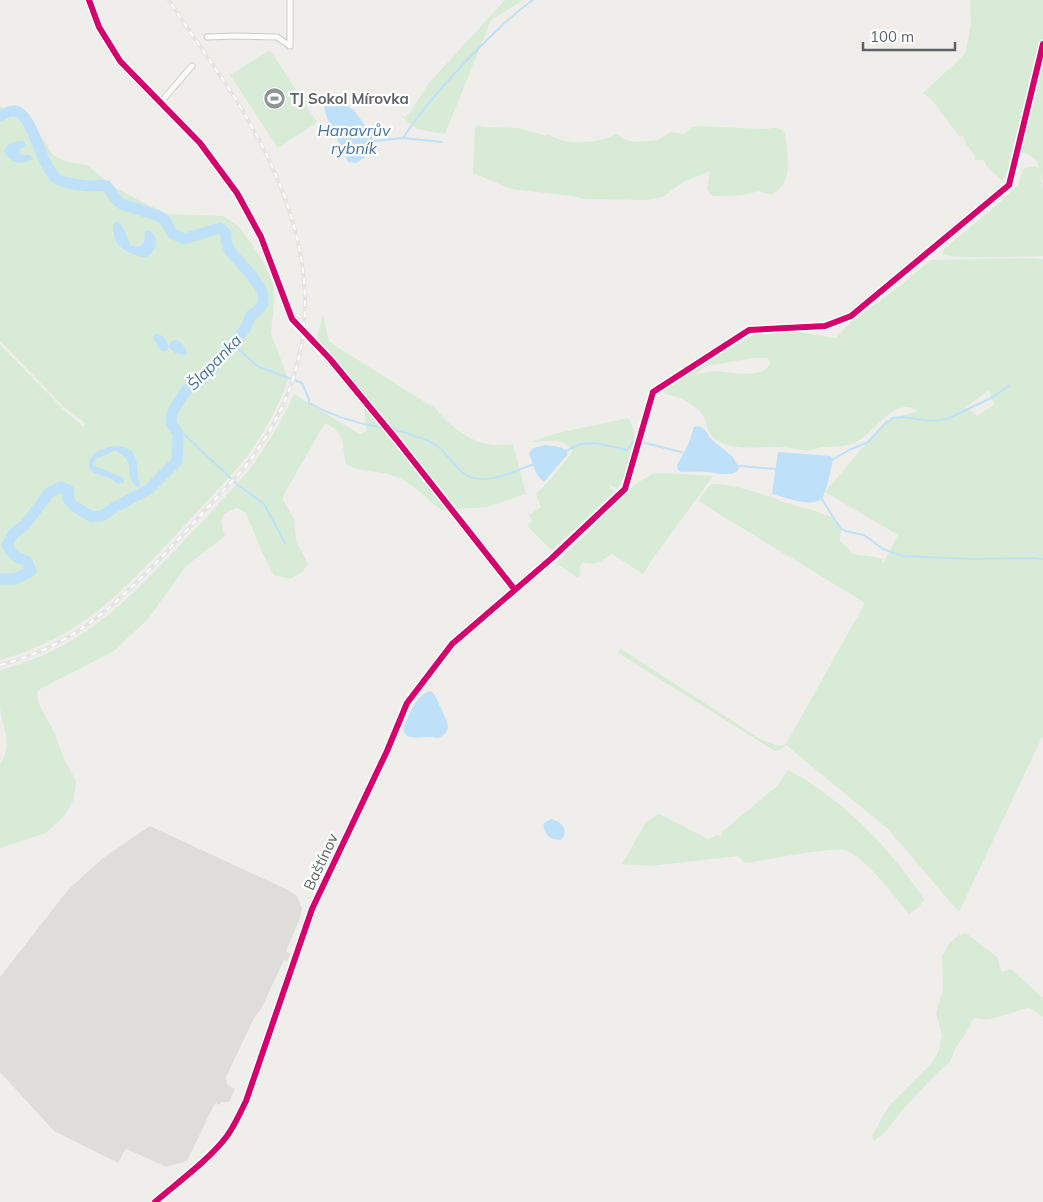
<svg xmlns="http://www.w3.org/2000/svg" width="1043" height="1202" font-family="Mulish,sans-serif">
	<rect width="100%" height="100%" fill="#efeeea"/>
	<path fill="#dfddda" d="M150 826 288 890 297 896 302 908 300 918 286 951 290 954 287 961 284 960 261 1009 255 1016 226 1077 227 1084 235 1089 229 1102H221L219 1105 216 1103 214 1105 187 1161 166 1167 127 1149 125 1150 118 1163 54 1131 0 1072V977L68 890 103 858Z"/>
	<path fill="#d8ebd6" fill-rule="evenodd" d="M505 0H523L491 20 445 134 417 129 401 116 405 117 409 114 428 84Z
		M970 0H1043V181L1039 170 1043 188V256C1027 256 950 260 942 254L944 249 997 205 1019 184 1022 170C1029 167 1034 164 1039 169L1037 161 1026 153H1015L1003 181 987 167 984 160H974L975 156 966 144 963 136H959L932 100 923 93 965 54 971 25Z
		M270 50 317 122 278 148 230 75Z
		M0 107 12 110 25 118 38 131 53 155 67 162 87 165 114 187 146 204 168 214 223 216 238 226 251 243 266 267 273 284 274 301 271 333 288 379C278 410 261 438 241 464 219 489 195 514 172 539 119 595 77 639 0 660V345L66 412 83 426 85 423 64 407 0 341ZM123 227 131 246H141L144 243V233L150 255 145 258 121 249 112 232ZM103 448 135 455 137 477 131 476V469L127 457 114 451 95 460 93 465 125 480 118 484C109 476 95 476 89 468Z
		M478 125 484 127 518 128 547 136V134C567 146 596 144 617 134L626 140 635 142 658 140 670 132 684 134 690 128 699 126 766 129C774 128 780 126 785 134 787 148 791 170 784 183 781 188 776 192 772 195L758 191C744 196 728 196 713 196L707 190 710 171 683 182 663 197 646 200 586 199 573 196 511 189 473 173 475 128Z
		M1027 258 1043 259V735L959 912 888 829 786 745 782 749 775 751 618 653 620 648 760 739 778 746 786 744 865 603 698 501 711 484C731 484 752 491 771 497 777 499 783 503 790 504 799 507 835 515 839 523 843 530 839 536 840 542L847 547 852 554 875 557 882 559 883 564 898 535 825 492 886 420 918 411C895 395 875 432 858 441 848 447 836 446 825 447 820 447 815 449 810 450 799 451 790 447 779 447 758 446 736 452 716 440 709 435 707 427 705 420 701 406 678 396 665 394L663 391 724 352 755 334 798 332 836 338 851 322 900 286 931 260ZM753 358H768L770 364C761 381 729 371 713 371 707 372 700 374 694 375L706 366ZM989 390 994 405 977 416 966 407Z
		M323 315 329 341 334 345 433 407V404C442 420 467 440 486 444 495 446 504 445 513 444L526 494 487 507 441 510C426 498 410 481 392 475 376 470 359 473 346 464 341 443 347 434 325 423L283 496V500L294 519 296 541 308 564 302 572 290 579 274 575 262 552 246 513 237 508 224 514 221 522 225 536 186 566 148 619 114 651 40 689 37 693 38 702 55 734 64 759 76 781 74 799 64 816 46 833 0 848V764C14 744 2 728 0 707 0 695 0 682 0 670 81 649 124 604 179 546 203 521 227 496 249 470 267 446 282 421 294 394L359 434 367 431 364 408 315 344Z
		M628 418C643 439 630 468 618 488L609 485 610 488 615 492 553 549H550L527 526 532 521 529 515 541 507 536 494 548 482 571 454 572 450C560 435 546 443 530 442L554 434Z
		M662 473 713 476 651 561 644 573 643 574 612 554C599 561 599 566 583 562L580 566V574L578 578 556 563 594 527 593 526 634 485 652 474Z
		M788 770C844 800 889 847 924 899L920 906 909 914C893 895 869 861 847 851 835 845 763 861 745 863L738 856 650 866 622 864 646 822 659 814 708 839 718 835 721 837 723 831 777 786Z
		M966 933 997 957C1001 962 998 967 1002 972L1011 969 1043 998V1017L1030 1008C1013 1010 993 1023 975 1018L971 1021V1025L955 1049 950 1062 937 1073 905 1107 885 1132 874 1141 872 1136 889 1106 931 1064 938 1053 942 1036 936 1013 943 989 942 956 949 944 959 935Z"/>
	<path fill="#bfe0f9" d="M337 100 354 110 370 133 374 142V146L364 158 356 163 348 162 327 118 324 107Z
		M21 141H24L26 146 20 149 19 153 23 155H30L33 159C22 166 9 163 4 151 8 143 13 142 21 141Z
		M117 221 123 227 131 246H141L144 243 145 230 151 231C159 240 157 252 145 258 125 252 112 248 113 224Z
		M155 334C162 333 167 340 168 346L173 340C181 340 185 346 187 353L185 355 175 353 169 347 166 351 160 350 153 338Z
		M699 426 704 429 712 440 732 456 739 467 738 471C729 477 717 473 706 472 698 471 689 472 681 472L678 470 677 465 688 445 694 427Z
		M545 445C554 447 563 445 568 454L544 482 537 475 529 454 533 448Z
		M117 446C142 448 135 466 140 486H136C123 474 138 459 114 451L95 460 93 465 124 478V483L118 484 111 479 94 473 89 468C88 452 103 448 117 446Z
		M778 452 830 456 833 459C831 468 827 492 822 498 813 509 785 497 772 494Z
		M431 691C437 696 437 701 441 708 446 720 455 731 438 738 426 735 417 740 407 736L403 730 404 726C410 714 416 694 431 691Z
		M551 819C562 822 570 830 561 840 551 840 542 834 544 823Z"/>
	<g fill="none" stroke-linecap="round" stroke-linejoin="round">
		<path stroke="#bfe0f9" stroke-width="2" d="M403 138 442 142
			M373 141 403 138C425 104 452 75 481 46 497 30 513 14 533 0
			M233 344 257 366 302 383 309 399V403C330 415 356 423 379 427
			M392 428C403 433 426 438 436 445 446 452 453 465 463 473 483 488 514 471 534 464
			M178 434 181 432 187 437 238 485 264 504 285 543
			M641 442 685 453
			M564 452 580 444 595 443 627 450 634 441
			M832 460 849 450 868 442 885 424 893 418 901 417 931 421 947 419 991 398 1009 386
			M738 466 776 469
			M820 496 840 528 845 531 864 535 883 549 903 556 971 559 1032 558 1043 559"/>
		<path stroke="#bfe0f9" stroke-width="11" d="M0 116C4 114 10 110 15 111 33 113 40 166 57 179 62 183 84 186 91 186 97 186 101 184 107 186L118 202 124 205 159 216 165 220 172 233 184 239 220 228 226 234C226 240 227 247 231 252 241 266 284 299 251 315L245 329 212 369 197 384 186 390 172 413 171 423 178 434 177 461 149 489 115 507 102 516 92 517 74 506 68 499 69 491 61 487 49 493 25 525 14 533 7 545C12 555 17 558 27 561L31 571 15 579H0"/>
		<defs>
			<path id="minor" d="M207 37 237 36 277 37 290 46
				M290 46V0
				M160 103 192 66"/>
			<path id="tertiary" d="M89 0 99 27 120 61 200 143 237 193 261 237 292 319 330 359 396 439 515 590
				M155 1202C177 1183 210 1159 227 1136 235 1125 240 1113 246 1101L312 909 387 751 407 703 452 644 552 558 625 489 653 392 749 330 825 326 851 316 1009 185 1043 44"/>
		</defs>
		<use href="#minor" stroke="#cbcccc" stroke-width="7"/>
		<use href="#tertiary" stroke="#cbcccc" stroke-width="8"/>
		<use href="#minor" stroke="#fdfcfc" stroke-width="5"/>
		<use href="#tertiary" stroke="#fdfcfc" stroke-width="6"/>
		<defs>
			<path id="rail" d="M0 665C77 645 120 601 173 545 197 519 221 493 245 467 340 345 311 220 235 98 214 65 190 33 169 0"/>
		</defs>
		<use href="#rail" stroke="#e4e4e4" stroke-width="4"/>
		<use href="#rail" stroke="#fff" stroke-width="2" stroke-dasharray="5.5" stroke-linecap="butt"/>
		<defs>
			<path id="cycleway" d="M89 0 99 27 120 61 200 143 237 193 261 237 292 319 330 359 396 439 515 590
				M155 1202C177 1183 210 1159 227 1136 235 1125 240 1113 246 1101L312 909 387 751 407 703 452 644 552 558 625 489 653 392 749 330 825 326 851 316 1009 185 1043 44"/>
		</defs>
		<use href="#cycleway" stroke="#fff" stroke-width="9"/>
		<use href="#cycleway" stroke="#d6006c" stroke-width="6"/>
	</g>
	<defs>
		<symbol id="stadium-disc" viewBox="-11 -11 22 22"><circle r="9.5" fill="#919496" stroke="#fff"/><path d="M0-5a6.5 5 0 1 0 0 10a6.5 5 0 1 0 0-10ZM-3.5-1.8h7v3.6h-7Z" fill="#fff"/></symbol>
	</defs>
	<g fill-rule="evenodd">
		<use href="#stadium-disc" x="262" y="86" width="25" height="25"/>
	</g>
	<g text-anchor="middle" stroke-width="4.5" stroke-linejoin="round" paint-order="stroke">
		<g font-size="15" font-weight="bold" fill="#5f6368" stroke="#fff" text-anchor="start">
			<text x="290" y="104">TJ Sokol Mírovka</text>
		</g>
		<g font-size="15" fill="#5f6368" stroke="#fff">
			<text transform="translate(321 862) rotate(-65)" y="5">Baštínov</text>
		</g>
		<g font-size="16" font-style="italic" fill="#4174aa" stroke="#fff">
			<text x="354" y="136">Hanavrův<tspan x="354" dy="18">rybník</tspan></text>
			<text transform="translate(214 362) rotate(-46)" y="6">Šlapanka</text>
		</g>
	</g>
	<path d="M863 42v8h92v-8" fill="none" stroke="#5f6368" stroke-width="2.5"/>
	<text x="870" y="42" font-size="15" fill="#5f6368" stroke="#ffffff" stroke-width="4" paint-order="stroke">100 m</text>
</svg>
